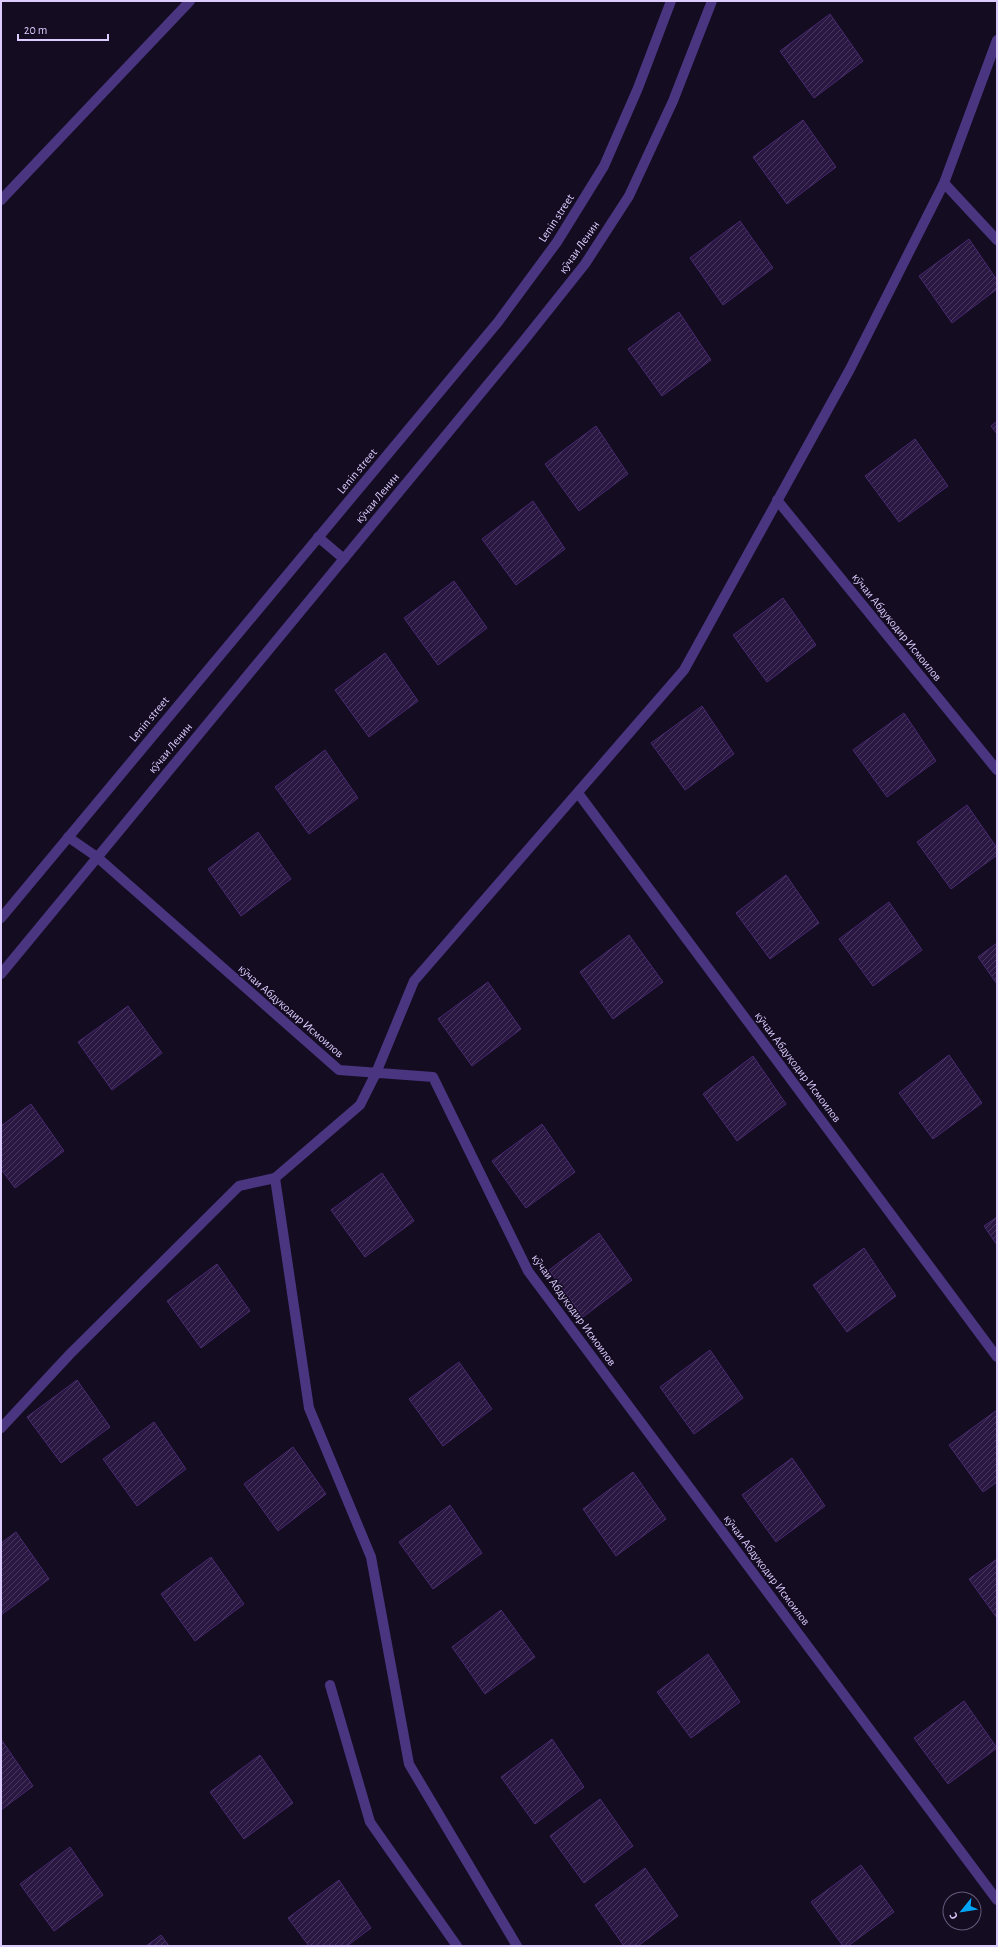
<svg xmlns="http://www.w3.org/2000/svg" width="998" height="1947" font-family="'Alegreya Sans',sans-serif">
	<defs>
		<pattern id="building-hatch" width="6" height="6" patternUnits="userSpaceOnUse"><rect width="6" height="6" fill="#2a1742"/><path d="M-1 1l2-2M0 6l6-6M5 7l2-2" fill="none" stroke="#48385e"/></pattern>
	</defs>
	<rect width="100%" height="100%" fill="#140c21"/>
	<path fill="url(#building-hatch)" stroke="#47296f" d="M830 14 863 61 814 98 780 51Z
		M803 120 836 167 787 204 753 157Z
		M740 221 773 268 723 305 690 258Z
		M969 239 997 280V289L952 323 919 276Z
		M679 312 711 360 662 396 628 349Z
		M997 421V434L991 426Z
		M596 426 628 474 579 511 545 464Z
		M915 439 948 486 899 522 865 476Z
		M533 501 565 549 516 585 482 539Z
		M454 581 487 628 438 665 404 618Z
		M783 598 816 645 767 682 733 635Z
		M385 653 418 701 369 737 335 690Z
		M702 706 734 754 685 790 651 743Z
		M904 713 936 761 887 797 853 750Z
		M325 750 358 798 309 834 275 787Z
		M967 805 997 848V855L951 889 917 842Z
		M258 832 291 879 241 916 208 869Z
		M786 875 819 923 770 959 736 913Z
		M889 902 922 950 873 986 839 939Z
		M629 935 663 982 613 1019 580 972Z
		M997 943V984L978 957Z
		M488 982 521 1029 472 1066 438 1019Z
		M128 1006 162 1053 112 1090 78 1042Z
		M949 1055 982 1103 933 1139 899 1093Z
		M753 1056 786 1104 737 1141 703 1094Z
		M31 1104 64 1151 15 1188 1 1169V1126Z
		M542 1124 575 1172 526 1208 492 1161Z
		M382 1173 414 1221 365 1257 331 1210Z
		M997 1217V1245L984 1226Z
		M599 1233 632 1280 583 1317 549 1270Z
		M864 1248 896 1296 847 1332 813 1285Z
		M217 1264 250 1311 201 1348 167 1301Z
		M710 1350 743 1398 694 1434 660 1387Z
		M459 1362 492 1409 443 1446 409 1399Z
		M77 1380 110 1427 61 1463 27 1417Z
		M997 1410V1482L983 1492 949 1445Z
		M154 1422 186 1469 137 1506 103 1459Z
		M293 1447 326 1494 278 1531 244 1484Z
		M792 1458 825 1506 776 1542 742 1495Z
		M633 1472 666 1519 616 1556 583 1509Z
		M450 1505 482 1553 433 1589 399 1542Z
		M16 1532 49 1579 1 1615V1543Z
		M211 1557 244 1604 195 1641 161 1594Z
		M997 1559V1618L969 1579Z
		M501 1610 535 1657 485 1694 452 1647Z
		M708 1654 740 1702 691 1738 657 1692Z
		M964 1701 997 1748 948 1784 914 1738Z
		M1 1739 33 1786 1 1810Z
		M552 1739 584 1787 535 1824 501 1777Z
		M260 1755 293 1803 244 1839 210 1792Z
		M600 1799 633 1846 584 1883 550 1836Z
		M70 1847 103 1895 54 1931 20 1884Z
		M861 1865 894 1912 848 1946H843L811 1902Z
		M645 1868 678 1916 638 1946H624L595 1905Z
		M339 1880 371 1928 347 1946H309L288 1918Z
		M161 1935 169 1946H146Z"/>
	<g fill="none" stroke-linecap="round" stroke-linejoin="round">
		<path stroke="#4a3581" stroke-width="10" d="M944 183 997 240
			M1 200 190 1
			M777 500 997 770
			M318 537 344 559
			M578 793 997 1357
			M68 837 97 857 339 1070 433 1077 528 1271 997 1900
			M1 1428 70 1354 239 1186 275 1178
			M330 1685 370 1822 457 1946
			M517 1946 409 1764 371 1557 309 1408 275 1178 360 1105 376 1073 414 981 684 670 850 369 944 183 997 40"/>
		<path stroke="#4a3581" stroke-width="10" d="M1 918 498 322 557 242 604 166 638 88 671 1
			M1 974 522 343 585 264 629 196 673 101 712 1"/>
	</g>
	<g text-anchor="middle" stroke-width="3" stroke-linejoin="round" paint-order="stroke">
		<g font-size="12" fill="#dcf" stroke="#140c21">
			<text transform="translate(556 218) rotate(-57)" y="4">Lenin street</text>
			<text transform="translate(579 247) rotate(-55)" y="4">кӯчаи Ленин</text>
			<text transform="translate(357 471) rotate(-50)" y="4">Lenin street</text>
			<text transform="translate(377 498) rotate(-50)" y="4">кӯчаи Ленин</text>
			<text transform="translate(897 627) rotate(51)" y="4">кӯчаи Абдуқодир Исмоилов</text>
			<text transform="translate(149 719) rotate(-50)" y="4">Lenin street</text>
			<text transform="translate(170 748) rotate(-50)" y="4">кӯчаи Ленин</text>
			<text transform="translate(291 1011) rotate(41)" y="4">кӯчаи Абдуқодир Исмоилов</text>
			<text transform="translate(798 1067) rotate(53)" y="4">кӯчаи Абдуқодир Исмоилов</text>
			<text transform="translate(574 1310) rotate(54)" y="4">кӯчаи Абдуқодир Исмоилов</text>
			<text transform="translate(767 1570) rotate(53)" y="4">кӯчаи Абдуқодир Исмоилов</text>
		</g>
	</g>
	<rect width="998" height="1947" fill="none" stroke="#ddccff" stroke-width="4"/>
	<g transform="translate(962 1911) rotate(240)"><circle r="19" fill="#140c21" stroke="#64597a"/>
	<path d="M0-3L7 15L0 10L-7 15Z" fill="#00a5f7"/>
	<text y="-6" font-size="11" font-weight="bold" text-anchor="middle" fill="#ddccff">С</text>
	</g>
	<path d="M18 34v6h90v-6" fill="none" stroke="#ddccff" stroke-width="2"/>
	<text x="24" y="34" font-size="12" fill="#ddccff" stroke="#140c21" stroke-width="3" paint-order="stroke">20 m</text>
</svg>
